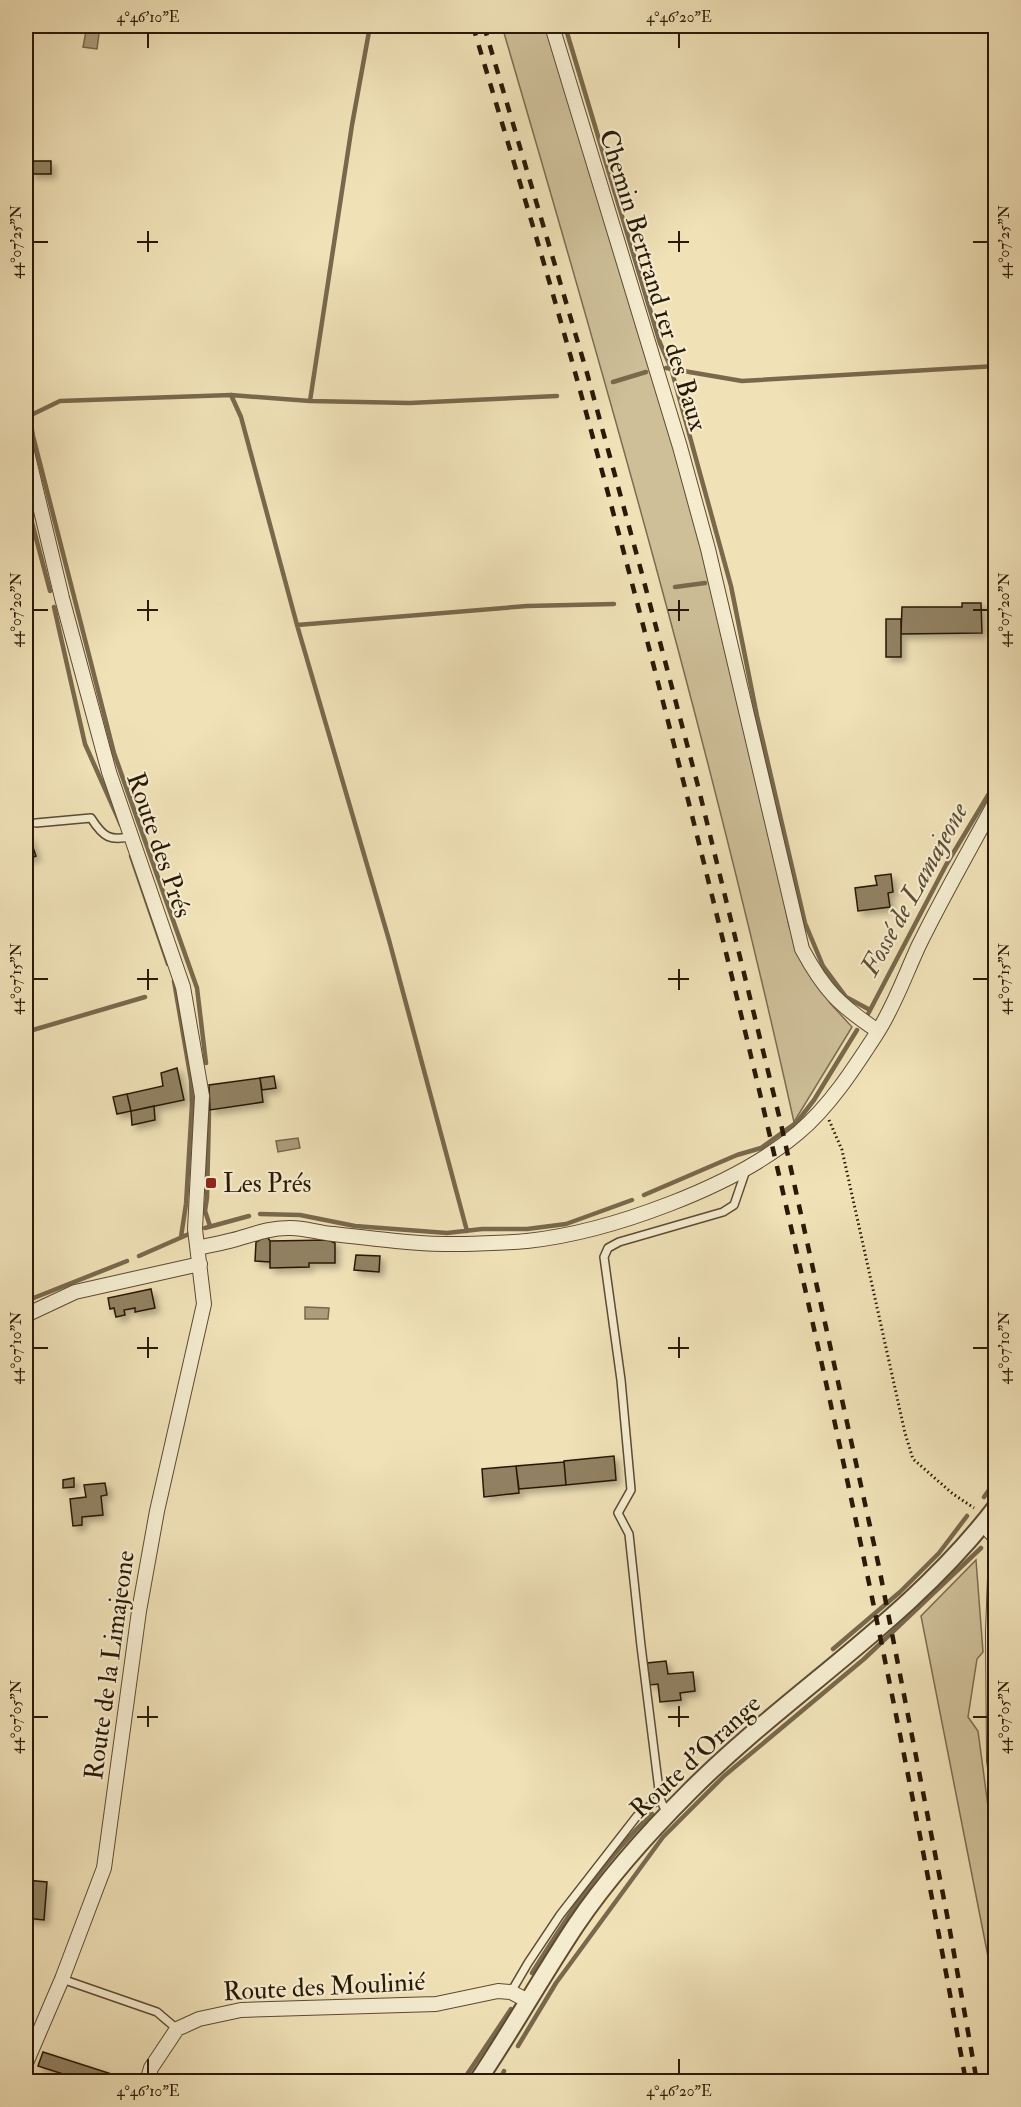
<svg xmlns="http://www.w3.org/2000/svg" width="1021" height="2107" font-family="'IM FELL Double Pica',serif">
	<defs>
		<filter id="shadow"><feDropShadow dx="4.5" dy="4.5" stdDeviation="3" flood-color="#0004"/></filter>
	</defs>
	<rect width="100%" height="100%" fill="#f0e1b7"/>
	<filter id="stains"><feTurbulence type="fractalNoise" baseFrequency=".00333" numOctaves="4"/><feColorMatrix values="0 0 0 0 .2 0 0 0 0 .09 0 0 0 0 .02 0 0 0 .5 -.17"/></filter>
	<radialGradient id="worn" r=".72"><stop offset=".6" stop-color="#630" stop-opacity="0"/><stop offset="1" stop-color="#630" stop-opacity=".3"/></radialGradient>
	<path fill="#cebf99" stroke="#7c6c50" stroke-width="1.5" d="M502 26H549L688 494 776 860 789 926 805 965 830 1003 852 1027 794 1122C712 752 608 388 502 26Z
		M976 1560 983 1652 977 1659 968 1717 978 1731 995 1859V1992L921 1616Z"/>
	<path fill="#ad9d7b" stroke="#79684c" stroke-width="1.5" d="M87 26H100L97 49 83 47Z
		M298 1138 300 1148 278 1152 276 1141Z
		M305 1307 329 1308 328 1319H305Z"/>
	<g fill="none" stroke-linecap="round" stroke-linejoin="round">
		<path stroke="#79684c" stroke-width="4.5" d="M565 26 660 343 671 368 731 586 757 716 805 923 823 966 846 997 870 1010
			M666 368 742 381 996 366
			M613 382 646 372
			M231 395 241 417 297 625 389 940 467 1231
			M26 398 33 436 114 753 197 988 206 1063
			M310 401 410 403 557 396
			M29 416 60 401 231 395 310 401 352 125 370 26
			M26 500 50 591
			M675 587 705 583
			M54 607 85 744 121 825
			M297 625 527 606 614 604
			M131 856 168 964
			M174 981 191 1080 192 1104 186 1204 181 1237
			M868 1014 946 865 996 782
			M26 1032 145 997
			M208 1089 209 1113 207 1198 205 1211 210 1226
			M644 1195 737 1155 761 1148 797 1122 814 1100 857 1030
			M260 1214 300 1215 355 1226 447 1233 482 1229H527L566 1224 632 1200
			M205 1228 249 1216
			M139 1256 189 1234
			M26 1301 127 1261
			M984 1497 996 1480
			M833 1649 900 1592 939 1553 967 1516
			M532 1973C567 1917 603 1860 652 1814
			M518 2046 556 1983 663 1837 724 1776 864 1659 981 1548
			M462 2082 511 2009
			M499 2082 504 2071"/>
	</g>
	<path fill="#918162" stroke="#2a1906" stroke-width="1.5" filter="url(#shadow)" d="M31 161H51V174H31Z
		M993 592H996V611H993Z
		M962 603H981L982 633 901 634 902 607H962Z
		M886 619H901V657H886Z
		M29 836 36 856 26 860V838Z
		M891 874 893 892 888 893 890 907 858 911 855 888 877 885 875 876Z
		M177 1068 184 1100 131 1111 127 1094 163 1086 161 1073Z
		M274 1076 276 1088 262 1090 260 1078Z
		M260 1078 263 1102 210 1110 209 1085Z
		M127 1094 131 1111 117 1114 113 1097Z
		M154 1106 155 1120 132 1125 131 1111Z
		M267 1236 270 1241V1262L255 1261 256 1242Z
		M328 1240 335 1243V1263H309V1267L270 1268V1241Z
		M356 1255 380 1256 379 1272 354 1270Z
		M151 1289 155 1308 135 1312V1308L124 1310 125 1315 116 1317 114 1308 110 1309 108 1298Z
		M614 1456 616 1480 566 1485 564 1461Z
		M564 1462 566 1485 519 1489 516 1466Z
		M516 1466 519 1493 484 1497 482 1469Z
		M74 1478V1487L63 1488V1480Z
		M105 1483 107 1495 101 1496 103 1515 82 1517V1525L73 1526 70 1499 86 1497 84 1485Z
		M666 1661 668 1674 693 1672 695 1691 680 1693 681 1700 660 1702 658 1684 650 1685 647 1663Z
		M26 1880 47 1882 44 1920 26 1918Z
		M43 2052 127 2079 126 2082H88L38 2066Z"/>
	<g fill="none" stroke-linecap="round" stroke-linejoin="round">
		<defs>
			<path id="service" d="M36 823 91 818C103 837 110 842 133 836
				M666 1813 660 1798 641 1646 629 1534 618 1513 631 1490 621 1380 604 1257 608 1248 619 1242 723 1212 734 1205 746 1170
				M62 1979 157 2012 177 2029
				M511 1992 528 1963 560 1915 637 1816 660 1798"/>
			<path id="minor" d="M552 26 680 447 708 549 802 949C824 990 839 1005 878 1031
				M26 448 62 598 109 772 183 987 202 1096 195 1229 204 1304 157 1511 139 1611 104 1868 62 1979 26 2063
				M198 1248C210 1245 222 1243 233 1240 252 1235 268 1228 288 1228 303 1227 318 1233 333 1234 377 1239 422 1245 465 1244 486 1243 506 1243 527 1241 610 1232 734 1187 798 1133 830 1106 855 1067 877 1033 895 1005 905 975 919 945 943 896 970 849 996 801
				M26 1315 75 1292 200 1264
				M983 1524 994 1536 996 1542
				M996 1551 993 1632 994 1760 996 1776
				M147 2082 151 2068 177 2029 199 2019 241 2010 436 2004 498 1991 511 1992 528 2001"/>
			<path id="tertiary" d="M477 2082C512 2030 542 1976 576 1925 609 1876 649 1832 691 1790 788 1693 911 1619 996 1507"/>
		</defs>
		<use href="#service" stroke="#5c4b32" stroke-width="10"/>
		<use href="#minor" stroke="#5c4b32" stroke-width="16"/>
		<use href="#tertiary" stroke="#5c4b32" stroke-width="20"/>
		<path stroke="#2a1906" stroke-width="3" stroke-dasharray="1.5 3" stroke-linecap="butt" d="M829 1120 842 1150 905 1433 913 1459 953 1494 974 1508"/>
		<use href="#service" stroke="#f5ecd0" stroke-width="7"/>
		<use href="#minor" stroke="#f5ecd0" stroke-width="14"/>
		<use href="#tertiary" stroke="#f5ecd0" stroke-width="16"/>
		<path stroke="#2a1906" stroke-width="4.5" stroke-dasharray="10 10" stroke-linecap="butt" d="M473 26C508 144 545 263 578 383 732 943 863 1509 966 2082
			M484 26 587 373 642 574 698 786 781 1124 879 1567 948 1920 977 2082"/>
	</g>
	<path fill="none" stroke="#2a1906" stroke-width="2" d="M148 33V48M679 33V48M148 231V252M679 231V252M33 242H48M137 242H158M668 242H689M973 242H988M148 600V621M679 600V621M33 610H48M137 610H158M668 610H689M973 610H988M148 969V990M679 969V990M33 979H48M137 979H158M668 979H689M973 979H988M148 1337V1358M679 1337V1358M33 1348H48M137 1348H158M668 1348H689M973 1348H988M148 1706V1727M679 1706V1727M33 1717H48M137 1717H158M668 1717H689M973 1717H988M148 2059V2074M679 2059V2074"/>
	<rect fill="#8f2418" stroke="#f5ecd0" stroke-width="2" x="205" y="1177" width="12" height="12" rx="3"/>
	<g text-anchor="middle" stroke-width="4.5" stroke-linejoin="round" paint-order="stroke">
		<g font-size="26" fill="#2a1906" stroke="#f5ecd0">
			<text transform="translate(654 280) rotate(73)" y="9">Chemin Bertrand 1er des Baux</text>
			<text transform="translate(160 845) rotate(71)" y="9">Route des Prés</text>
			<text transform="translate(109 1665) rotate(-82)" y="9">Route de la Limajeone</text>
			<text transform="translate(695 1756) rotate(-43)" y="9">Route d'Orange</text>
			<text transform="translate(324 1986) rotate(-3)" y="9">Route des Moulinié</text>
		</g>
		<g font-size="26" fill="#2a1906" stroke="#f5ecd0" text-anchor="start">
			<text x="223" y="1192">Les Prés</text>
		</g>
		<g font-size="27" font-style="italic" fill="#5e4e35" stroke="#f5ecd0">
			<text transform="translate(914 889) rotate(-61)" y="9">Fossé de Lamajeone</text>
		</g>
	</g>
	<rect width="1021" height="2107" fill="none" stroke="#f0e1b7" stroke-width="66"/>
	<rect x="33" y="33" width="955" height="2041" fill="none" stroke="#2a1906" stroke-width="2"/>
	<g font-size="15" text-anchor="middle" fill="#2a1906">
		<text x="148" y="22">4°46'10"E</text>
		<text x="679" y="22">4°46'20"E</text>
		<text transform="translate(16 242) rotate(-90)" y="5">44°07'25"N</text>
		<text transform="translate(1004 242) rotate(-90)" y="5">44°07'25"N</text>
		<text transform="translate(16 610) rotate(-90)" y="5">44°07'20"N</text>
		<text transform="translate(1004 610) rotate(-90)" y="5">44°07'20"N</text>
		<text transform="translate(16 979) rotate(-90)" y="5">44°07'15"N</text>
		<text transform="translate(1004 979) rotate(-90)" y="5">44°07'15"N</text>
		<text transform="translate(16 1348) rotate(-90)" y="5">44°07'10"N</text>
		<text transform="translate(1004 1348) rotate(-90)" y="5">44°07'10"N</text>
		<text transform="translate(16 1717) rotate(-90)" y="5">44°07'05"N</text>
		<text transform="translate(1004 1717) rotate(-90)" y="5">44°07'05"N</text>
		<text x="148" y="2096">4°46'10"E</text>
		<text x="679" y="2096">4°46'20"E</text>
	</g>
	<rect width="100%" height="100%" filter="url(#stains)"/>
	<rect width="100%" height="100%" fill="url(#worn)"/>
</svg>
